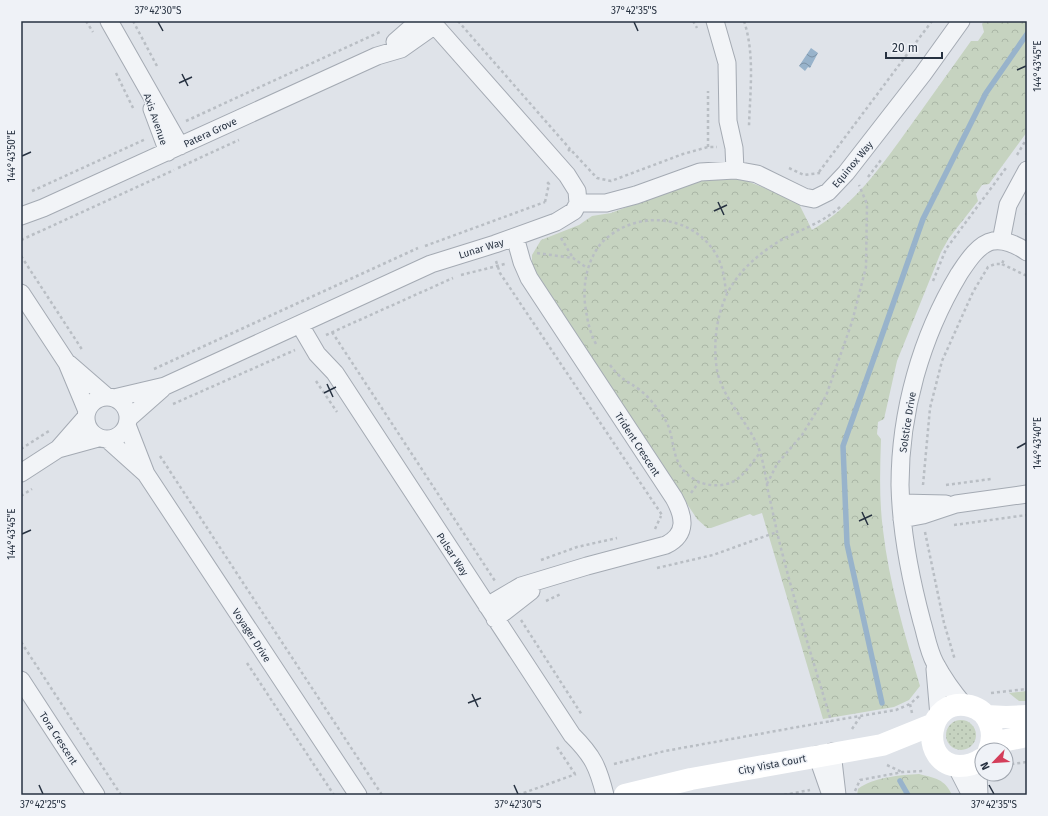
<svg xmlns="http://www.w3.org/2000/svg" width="1048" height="816" font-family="'Fira Sans',sans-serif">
	<defs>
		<pattern id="forest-crowns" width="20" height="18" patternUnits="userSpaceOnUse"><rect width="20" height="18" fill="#c6d3c0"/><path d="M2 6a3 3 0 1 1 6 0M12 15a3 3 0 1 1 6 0" fill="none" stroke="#aab6a6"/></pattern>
		<pattern id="garden-dots" width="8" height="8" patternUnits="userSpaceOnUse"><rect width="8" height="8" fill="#c6d3c0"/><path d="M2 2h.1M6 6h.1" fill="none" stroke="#aab6a6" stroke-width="1.8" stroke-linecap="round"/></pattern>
		<pattern id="water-waves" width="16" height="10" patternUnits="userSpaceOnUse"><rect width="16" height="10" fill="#98b3cb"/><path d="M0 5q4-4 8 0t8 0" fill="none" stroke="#7c92a6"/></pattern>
	</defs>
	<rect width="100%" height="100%" fill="#dfe3e9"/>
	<path fill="#c6d3c0" d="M1027 691V701H1019L1009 693Z"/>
	<path fill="url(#forest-crowns)" d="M985 21H1027V132L989 184 982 185 976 194 978 201 949 238 941 252 897 361 884 419 878 422 877 434 881 439C880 469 879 500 883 530 889 583 905 635 920 686L909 700 894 707 823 719 762 513 753 516 750 514 711 528H707L697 519 537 276 532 266V255L541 240 579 225 592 216 611 213 698 180 718 177 742 179 767 189 799 204 812 230C854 206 883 164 911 125 931 97 951 69 971 41H978L984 32 982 24Z
		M919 774C935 778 945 779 952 795H857L858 789C873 777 901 775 919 774Z"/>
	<path fill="url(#garden-dots)" d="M946 735a15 15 0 1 1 30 0a15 15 0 1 1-30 0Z"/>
	<path fill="url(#water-waves)" d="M811 48 818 53 810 68 808 67 805 71 799 66Z"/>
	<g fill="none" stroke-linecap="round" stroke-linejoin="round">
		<path stroke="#98b3cb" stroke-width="5.5" d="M882 703 847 544 843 446 923 219 986 93 1027 34
			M900 781 908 795"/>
		<defs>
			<path id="street" d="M109 21 180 146
				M715 21 727 63 728 121 734 148 735 170
				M395 42 419 21
				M152 109 168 152
				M578 203H606L636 195 700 172 735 170 757 174 804 197 814 199 828 192 846 173 923 74 961 21
				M21 216 43 208 377 56 401 49 435 25
				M1001 241 1008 205 1027 170
				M21 293 67 363 87 411
				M300 325 317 354 335 373 572 735C593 756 598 767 605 795
				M69 364 107 397
				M86 418a21 21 0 1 1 42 0a21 21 0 1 1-42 0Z
				M114 398 165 386 431 264 495 244 556 222 574 211 578 203 577 191 567 175 431 21
				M128 419 162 389
				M127 425 146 474 358 795
				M107 439 146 474
				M58 449 86 417
				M21 473 58 449 98 438
				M901 503 946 504
				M902 519 923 515 956 504 1027 494
				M487 606 521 586 587 566 666 545C688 534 684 516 674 498L529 278 522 262 515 237
				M495 619 531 591
				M935 669 939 716
				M21 680 96 795
				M964 705C952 691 943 678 935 663 928 650 926 635 922 622 910 577 901 532 900 485 900 412 921 337 959 274 967 262 978 244 993 241 1006 239 1017 245 1027 252
				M832 752 837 795
				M817 755 831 795
				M956 766 971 795
				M979 795 978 774 980 760"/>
		</defs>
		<use href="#street" stroke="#a4aab3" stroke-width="19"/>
		<path stroke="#b9bec4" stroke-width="2.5" stroke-dasharray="3 3" stroke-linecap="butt" d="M86 21 93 32
			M133 21 158 68
			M458 21 570 149
			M693 21 697 28
			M744 21C755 54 750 92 749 126
			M116 73 134 110
			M186 121 380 32
			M708 147V91
			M568 151 570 149 597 178 611 181 683 154 708 147H717
			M1017 155 1027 138
			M178 168 239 140
			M789 168 804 175 820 173
			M819 172 932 21
			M868 177 881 160
			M32 191 146 139
			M545 202 549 184 546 181
			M840 207C823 222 803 229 783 239 760 252 737 272 726 296 716 319 713 345 717 370 723 401 750 423 760 452 764 465 766 478 768 491 773 512 777 534 783 556 797 611 815 666 831 721L896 710 910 704
			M1026 215 1027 214
			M561 238 573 258
			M21 240 174 170
			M425 246 545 202
			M537 253 573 258 587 268
			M21 256 83 351
			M496 261 500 273 662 515
			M1002 264 1027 276
			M461 275 505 264
			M933 281 946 249 1006 168
			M332 332 495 581
			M326 335 453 278
			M596 344C589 331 587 318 585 304 583 283 587 263 599 246 604 239 613 233 620 229 654 211 696 221 716 254 723 266 725 280 726 295
			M610 365C621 380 626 380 640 390 650 398 660 411 666 421 673 434 672 449 678 462 688 483 716 492 736 480 746 473 752 462 760 453
			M154 369 418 248
			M316 381 337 412
			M173 404 295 350
			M21 449 49 431
			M160 456 382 795
			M767 484 777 464 802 435 826 396 852 322 866 267 867 204 859 185
			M923 485 930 408 942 361 973 292 988 267 995 264H1002L1004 259
			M946 485 991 479
			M691 493 699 482
			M21 496 32 489
			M954 525 1027 515
			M655 529 661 516
			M925 532 944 623 955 660
			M541 560 577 547 617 538
			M657 568 713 555 777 532
			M546 601 561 594
			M521 620 582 715
			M21 642 121 795
			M247 663 334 795
			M991 693 1027 689
			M912 713 910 704 919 696
			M852 729 860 717
			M557 747 575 774
			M614 764 665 751 831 721
			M887 765 902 772
			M1006 767 1012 764 1027 762
			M855 791 860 780 903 772 923 771
			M518 795 576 774
			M784 795 810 790"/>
		<use href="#street" stroke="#f2f4f7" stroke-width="17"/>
		<path stroke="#fff" stroke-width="22" d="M986 716 1006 717 1027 716
			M992 743 1027 736
			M982 759C975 764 968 766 959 766 918 764 926 695 970 706 990 711 996 733 989 750
			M625 795 691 779 882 745 934 724"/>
	</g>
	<path fill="none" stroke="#273241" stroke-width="1.5" d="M158 22 163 31M634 22 638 31M1017 70 1026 66M182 74 188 86M179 83 192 77M22 156 31 152M718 202 724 215M714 211 727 205M327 384 333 397M324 393 336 387M1017 448 1026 443M862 512 868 525M859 521 872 515M22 534 31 530M472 694 478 707M468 703 481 698M39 785 43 794M514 785 518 794M989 785 994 794"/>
	<g text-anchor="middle" stroke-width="3" stroke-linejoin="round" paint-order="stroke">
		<g font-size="10" fill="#273241" stroke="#eff2f7">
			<text transform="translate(156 119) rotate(71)" y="4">Axis Avenue</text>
			<text transform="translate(210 132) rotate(-25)" y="4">Patera Grove</text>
			<text transform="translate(852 164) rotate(-50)" y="4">Equinox Way</text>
			<text transform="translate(481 248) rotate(-17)" y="4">Lunar Way</text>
			<text transform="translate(907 422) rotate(-81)" y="4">Solstice Drive</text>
			<text transform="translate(638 444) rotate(57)" y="4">Trident Crescent</text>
			<text transform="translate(453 554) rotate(57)" y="4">Pulsar Way</text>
			<text transform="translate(252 635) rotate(57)" y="4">Voyager Drive</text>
			<text transform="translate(59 738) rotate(57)" y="4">Tora Crescent</text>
			<text transform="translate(772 764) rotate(-11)" y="4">City Vista Court</text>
		</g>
	</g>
	<rect width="1048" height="816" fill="none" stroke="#eff2f7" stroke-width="44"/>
	<g transform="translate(994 762) rotate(245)"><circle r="19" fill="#eff2f7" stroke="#9fa5ae"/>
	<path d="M0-3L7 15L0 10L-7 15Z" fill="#d43e5a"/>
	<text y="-6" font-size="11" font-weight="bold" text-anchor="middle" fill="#273241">N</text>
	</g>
	<path d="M886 52v6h56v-6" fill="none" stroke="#273241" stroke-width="2"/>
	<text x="892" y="52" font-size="12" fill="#273241" stroke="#eff2f7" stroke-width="3" paint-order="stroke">20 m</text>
	<rect x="22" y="22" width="1004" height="772" fill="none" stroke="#273241" stroke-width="1.5"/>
	<g font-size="10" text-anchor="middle" fill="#273241">
		<text x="158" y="14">37°42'30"S</text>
		<text x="634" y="14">37°42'35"S</text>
		<text transform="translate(1037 66) rotate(-90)" y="4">144°43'45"E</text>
		<text transform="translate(11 156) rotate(-90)" y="4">144°43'50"E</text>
		<text transform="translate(1037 443) rotate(-90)" y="4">144°43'40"E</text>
		<text transform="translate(11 534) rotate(-90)" y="4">144°43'45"E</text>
		<text x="43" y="808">37°42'25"S</text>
		<text x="518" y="808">37°42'30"S</text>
		<text x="994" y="808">37°42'35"S</text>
	</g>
</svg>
